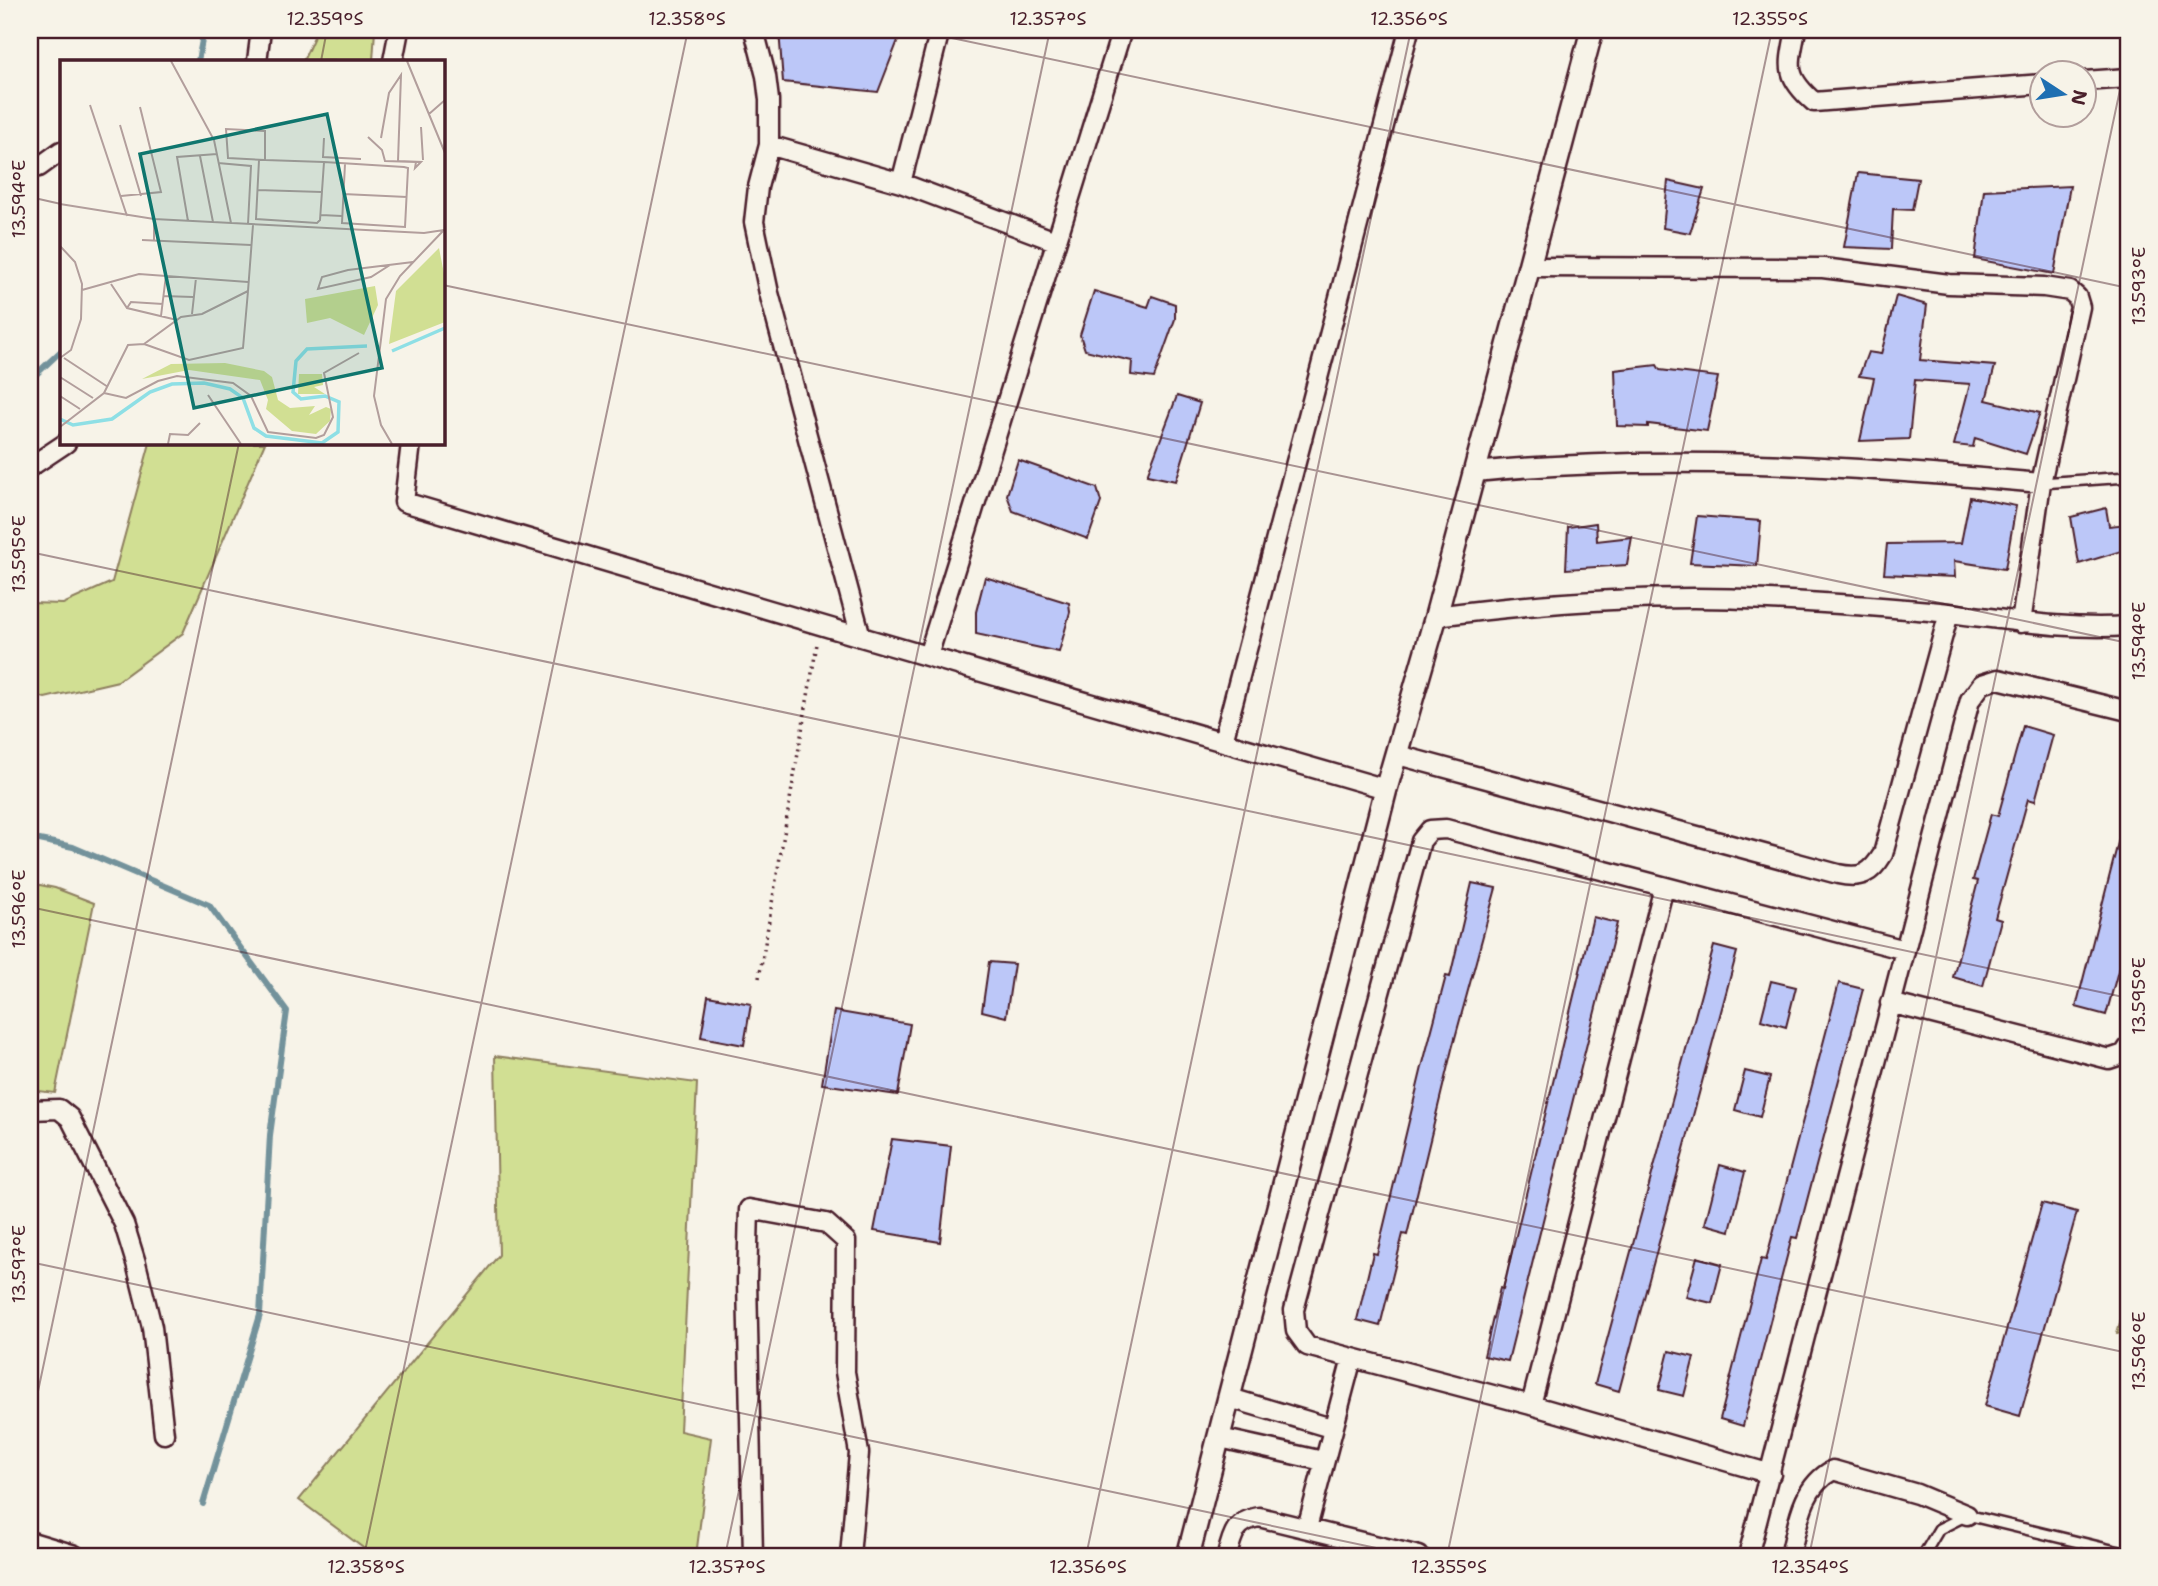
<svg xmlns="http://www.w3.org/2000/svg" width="2158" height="1586" font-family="'Shantell Sans',sans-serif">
	<rect width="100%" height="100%" fill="#f7f3e8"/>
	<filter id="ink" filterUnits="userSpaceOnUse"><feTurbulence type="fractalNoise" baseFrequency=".0143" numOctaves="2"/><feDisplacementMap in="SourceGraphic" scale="14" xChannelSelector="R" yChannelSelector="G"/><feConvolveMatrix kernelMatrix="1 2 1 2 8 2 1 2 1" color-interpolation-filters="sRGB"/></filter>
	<g filter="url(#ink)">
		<path fill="#d1df93" stroke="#8e7f5f" stroke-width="2" d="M317 30H375L373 61H303Z
			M150 443H265L183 633 118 681 45 698 30 694V603L63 604 112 582Z
			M30 883 55 888 94 903 55 1093 30 1090Z
			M495 1056 697 1083 680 1431 711 1438 696 1556H374L299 1500 499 1255Z
			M2128 1295V1336L2117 1333Z"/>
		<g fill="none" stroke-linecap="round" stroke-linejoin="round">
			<path stroke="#73929b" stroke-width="6" d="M198 61 204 30
				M30 380 61 351
				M30 838 73 847 209 905 287 1011 270 1135 260 1315 203 1504"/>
		</g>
		<path fill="#bcc7f8" stroke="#4a1f2b" stroke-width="2" d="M779 30H902L878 92 783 82Z
			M1858 173 1918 179 1912 210 1893 209 1891 249 1844 247Z
			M1668 181 1704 189 1690 233 1663 228Z
			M2070 186 2054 274 1975 259 1984 190Z
			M1094 291 1148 307 1152 296 1175 304V319L1154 378 1131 375 1132 361 1085 350 1080 335Z
			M1896 296 1927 305 1920 360 1995 366 1986 400 2040 413 2026 454 1975 438 1973 447 1954 445 1970 384 1915 380 1909 439 1860 441 1874 378 1859 376 1868 352 1881 354Z
			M1657 365 1660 370 1718 377 1707 431 1648 424V427L1617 426 1615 370Z
			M1177 396 1200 403 1176 481 1147 475Z
			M1018 460 1097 488 1101 502 1088 539 1013 511 1007 495Z
			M1970 497 2016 506 2005 569 1954 561 1955 577 1884 574 1887 544 1961 543Z
			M2106 508 2109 526 2128 524V549L2079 564 2071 517Z
			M1697 516 1761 521 1757 566 1690 563Z
			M1596 523 1597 541 1632 537 1627 565 1566 569 1568 527Z
			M985 577 1069 603 1070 612 1059 652 976 634V612Z
			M2023 726 2053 735 2035 801 2028 799 1995 918 2001 920 1983 986 1953 977 1978 881 1973 880 1991 814 1998 816Z
			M2123 823 2128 824V934L2106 1015 2076 1007Z
			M1472 883 1496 888 1452 1049 1407 1235 1403 1234 1380 1326 1357 1320 1373 1253 1377 1254 1422 1067 1446 976 1450 977Z
			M1593 917 1617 923 1508 1361 1484 1356 1500 1288 1503 1289Z
			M1714 946 1737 952 1619 1391 1595 1384Z
			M989 962 1014 964 1006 1017 982 1011Z
			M1771 981 1796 987 1786 1027 1761 1020Z
			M1839 983 1863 989 1797 1238 1792 1237 1743 1426 1720 1419 1761 1259 1766 1260Z
			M708 996 751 1004 744 1045 701 1037Z
			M834 1011 910 1024 898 1095 822 1084Z
			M1745 1071 1770 1077 1760 1117 1735 1110Z
			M892 1139 951 1146 940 1242 874 1231Z
			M1720 1165 1745 1172 1730 1231 1705 1224Z
			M2042 1203 2077 1212 2020 1416 1985 1406Z
			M1697 1257 1722 1264 1712 1303 1686 1297Z
			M1669 1351 1694 1357 1684 1396 1659 1390Z"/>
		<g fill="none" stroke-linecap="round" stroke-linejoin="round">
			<defs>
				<path id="service" d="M2041 483 2128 477
					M1923 1556 1939 1529 1967 1515 2128 1554"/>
				<path id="minor" d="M754 30 766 76 769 100V145L758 187 754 222 769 293 861 637 1386 789
					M1796 30C1789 66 1784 76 1814 102L2042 84
					M257 61 261 30
					M393 61 399 30
					M2084 81 2128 78
					M769 145 901 183 1055 241
					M30 168 39 167 61 151
					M901 183 940 30
					M1529 267 1823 268 1949 284 2044 287 2070 291 2077 297 2080 307 2041 483 2021 623
					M411 443 404 502 861 637
					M30 467 66 443
					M1475 472C1664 453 1853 466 2041 483
					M1436 616C1545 602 1659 594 1769 600 1829 603 1890 607 1949 613 2011 620 2065 630 2128 626
					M928 656 1122 30
					M1223 741 1409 30
					M1398 755 1838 874C1861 879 1871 874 1883 854L1949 613
					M1890 1003 2109 1059 2124 1054 2128 1048
					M30 1110 59 1109 70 1118 124 1224 136 1263 152 1327 164 1434
					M1230 1398 1331 1428
					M1531 1405 1664 887
					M1220 1438 1323 1461
					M1771 1474 1531 1405 1307 1346 1296 1331 1294 1310 1421 841 1430 830 1446 829 1905 950
					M1307 1528 1352 1358
					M753 1556 747 1281 749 1209 826 1223 846 1241 845 1372 859 1453 850 1556
					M1227 1556C1232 1535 1235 1521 1259 1517L1419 1556
					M1748 1556 1970 700 1982 684 1998 679 2128 711
					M1790 1556C1798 1524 1801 1487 1833 1470L1917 1494 1967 1515"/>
				<path id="tertiary" d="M30 1543 73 1556
					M1188 1556 1386 789 1436 616 1592 30"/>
			</defs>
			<use href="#service" stroke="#4a1f2b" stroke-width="14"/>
			<use href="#minor" stroke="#4a1f2b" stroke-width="23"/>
			<use href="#tertiary" stroke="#4a1f2b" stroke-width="26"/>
			<path stroke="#4a1f2b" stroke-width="3.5" stroke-dasharray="2 5" stroke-linecap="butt" d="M759 978 817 644"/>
			<use href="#service" stroke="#f7f3e8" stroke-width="9"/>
			<use href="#minor" stroke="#f7f3e8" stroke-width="18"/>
			<use href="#tertiary" stroke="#f7f3e8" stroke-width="21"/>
		</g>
	</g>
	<path fill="none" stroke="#4a1f2b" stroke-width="2" stroke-opacity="0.45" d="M914 30 2128 288M321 61 327 30M30 197 61 204M443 285 2128 643M30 552 2128 998M30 907 2128 1353M30 1262 1414 1556M30 1429 239 443M364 1556 688 30M725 1556 1050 30M1086 1556 1411 30M1447 1556 1772 30M1809 1556 2128 52"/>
	<g transform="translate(60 60)">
		<rect width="385" height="385" fill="#f7f3e8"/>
		<path d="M379 188 385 219V262L329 284 336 231ZM315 226 318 245 304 275 270 258 247 263 245 239ZM165 303 204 311 212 317 218 340 230 348 255 346 249 355 266 347 271 349 270 361 256 374 232 371 206 349 208 340 200 320 129 310 82 319 111 304ZM239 314H262L263 325 254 327 265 334H238Z" fill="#d1df93"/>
		<path fill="none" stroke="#8edfe5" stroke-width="3.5" d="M332 291 385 268M0 359 13 365 52 359 90 332 112 324 144 323 170 329 183 338 194 368 206 376 262 383 278 372 279 342 265 336 241 339 233 332 236 301 247 289 307 286"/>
		<path fill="none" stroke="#b29e9c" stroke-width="2" d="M111 1 154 80 171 163M347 1 385 93M30 45 67 156M369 54 385 40M60 65 81 136M361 67 363 100M308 77 322 90 325 101 356 102 355 108 361 102 338 101 341 15 329 33 321 78M264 78 263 97 301 99M140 96 153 162M199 100 196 159 257 163 260 160 264 102M205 100V71L166 69 168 98 205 100 264 102 344 107 348 108 345 167 282 163 285 104M158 103 191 106 188 164M197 130 262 132M283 134 347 137M61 136 101 132 80 47M0 144 94 159 364 173 384 170M261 155 282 156M94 159V181M128 161 117 97 157 94M82 180 191 185M0 186 15 202 22 224 21 259 11 290 0 298M330 205 311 217 258 229 262 217 288 210 353 202M51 224 67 248 117 260M22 230 79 214 188 222M103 236 133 237M67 248 71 242 103 244M132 254 136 218M101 256 106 215M84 284 129 300 183 288 188 231M4 298 48 327M0 317 33 338M44 333 66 338 98 321 117 316 173 323 191 336 208 372 256 378 264 375 273 357 264 313 299 293M148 335 181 384M0 336 20 349M0 367 44 333 68 285 84 284 121 257 142 254 188 231 193 165M108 384 110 374 128 375 140 363M332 384 321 365 314 336 326 239 340 216 383 171"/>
		<path fill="#0f766e" fill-opacity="0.15" stroke="#0f766e" stroke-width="3.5" d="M267 54 322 308 134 348 80 94Z"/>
		<rect width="385" height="385" fill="none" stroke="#4a1f2b" stroke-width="3.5"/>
	</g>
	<rect width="2158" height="1586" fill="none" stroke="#f7f3e8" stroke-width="77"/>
	<g transform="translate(2063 94) rotate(102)"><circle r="33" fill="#f7f3e8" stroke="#b29e9c" stroke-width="2"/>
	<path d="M0-5L12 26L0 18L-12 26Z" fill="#1f6fb2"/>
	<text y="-10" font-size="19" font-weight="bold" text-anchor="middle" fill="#4a1f2b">N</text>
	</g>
	<rect x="38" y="38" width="2082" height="1510" fill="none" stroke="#4a1f2b" stroke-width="2.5"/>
	<g font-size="18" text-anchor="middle" fill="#4a1f2b">
		<text x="325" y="25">12.359°S</text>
		<text x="687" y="25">12.358°S</text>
		<text x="1048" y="25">12.357°S</text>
		<text x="1409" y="25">12.356°S</text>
		<text x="1770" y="25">12.355°S</text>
		<text transform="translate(19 199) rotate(-90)" y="6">13.594°E</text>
		<text transform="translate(2139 286) rotate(-90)" y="6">13.593°E</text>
		<text transform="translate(19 554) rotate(-90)" y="6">13.595°E</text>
		<text transform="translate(2139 641) rotate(-90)" y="6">13.594°E</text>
		<text transform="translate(19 909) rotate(-90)" y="6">13.596°E</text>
		<text transform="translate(2139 996) rotate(-90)" y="6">13.595°E</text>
		<text transform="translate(19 1264) rotate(-90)" y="6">13.597°E</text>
		<text transform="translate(2139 1351) rotate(-90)" y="6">13.596°E</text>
		<text x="366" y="1573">12.358°S</text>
		<text x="727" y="1573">12.357°S</text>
		<text x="1088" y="1573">12.356°S</text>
		<text x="1449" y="1573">12.355°S</text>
		<text x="1810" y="1573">12.354°S</text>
	</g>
</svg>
